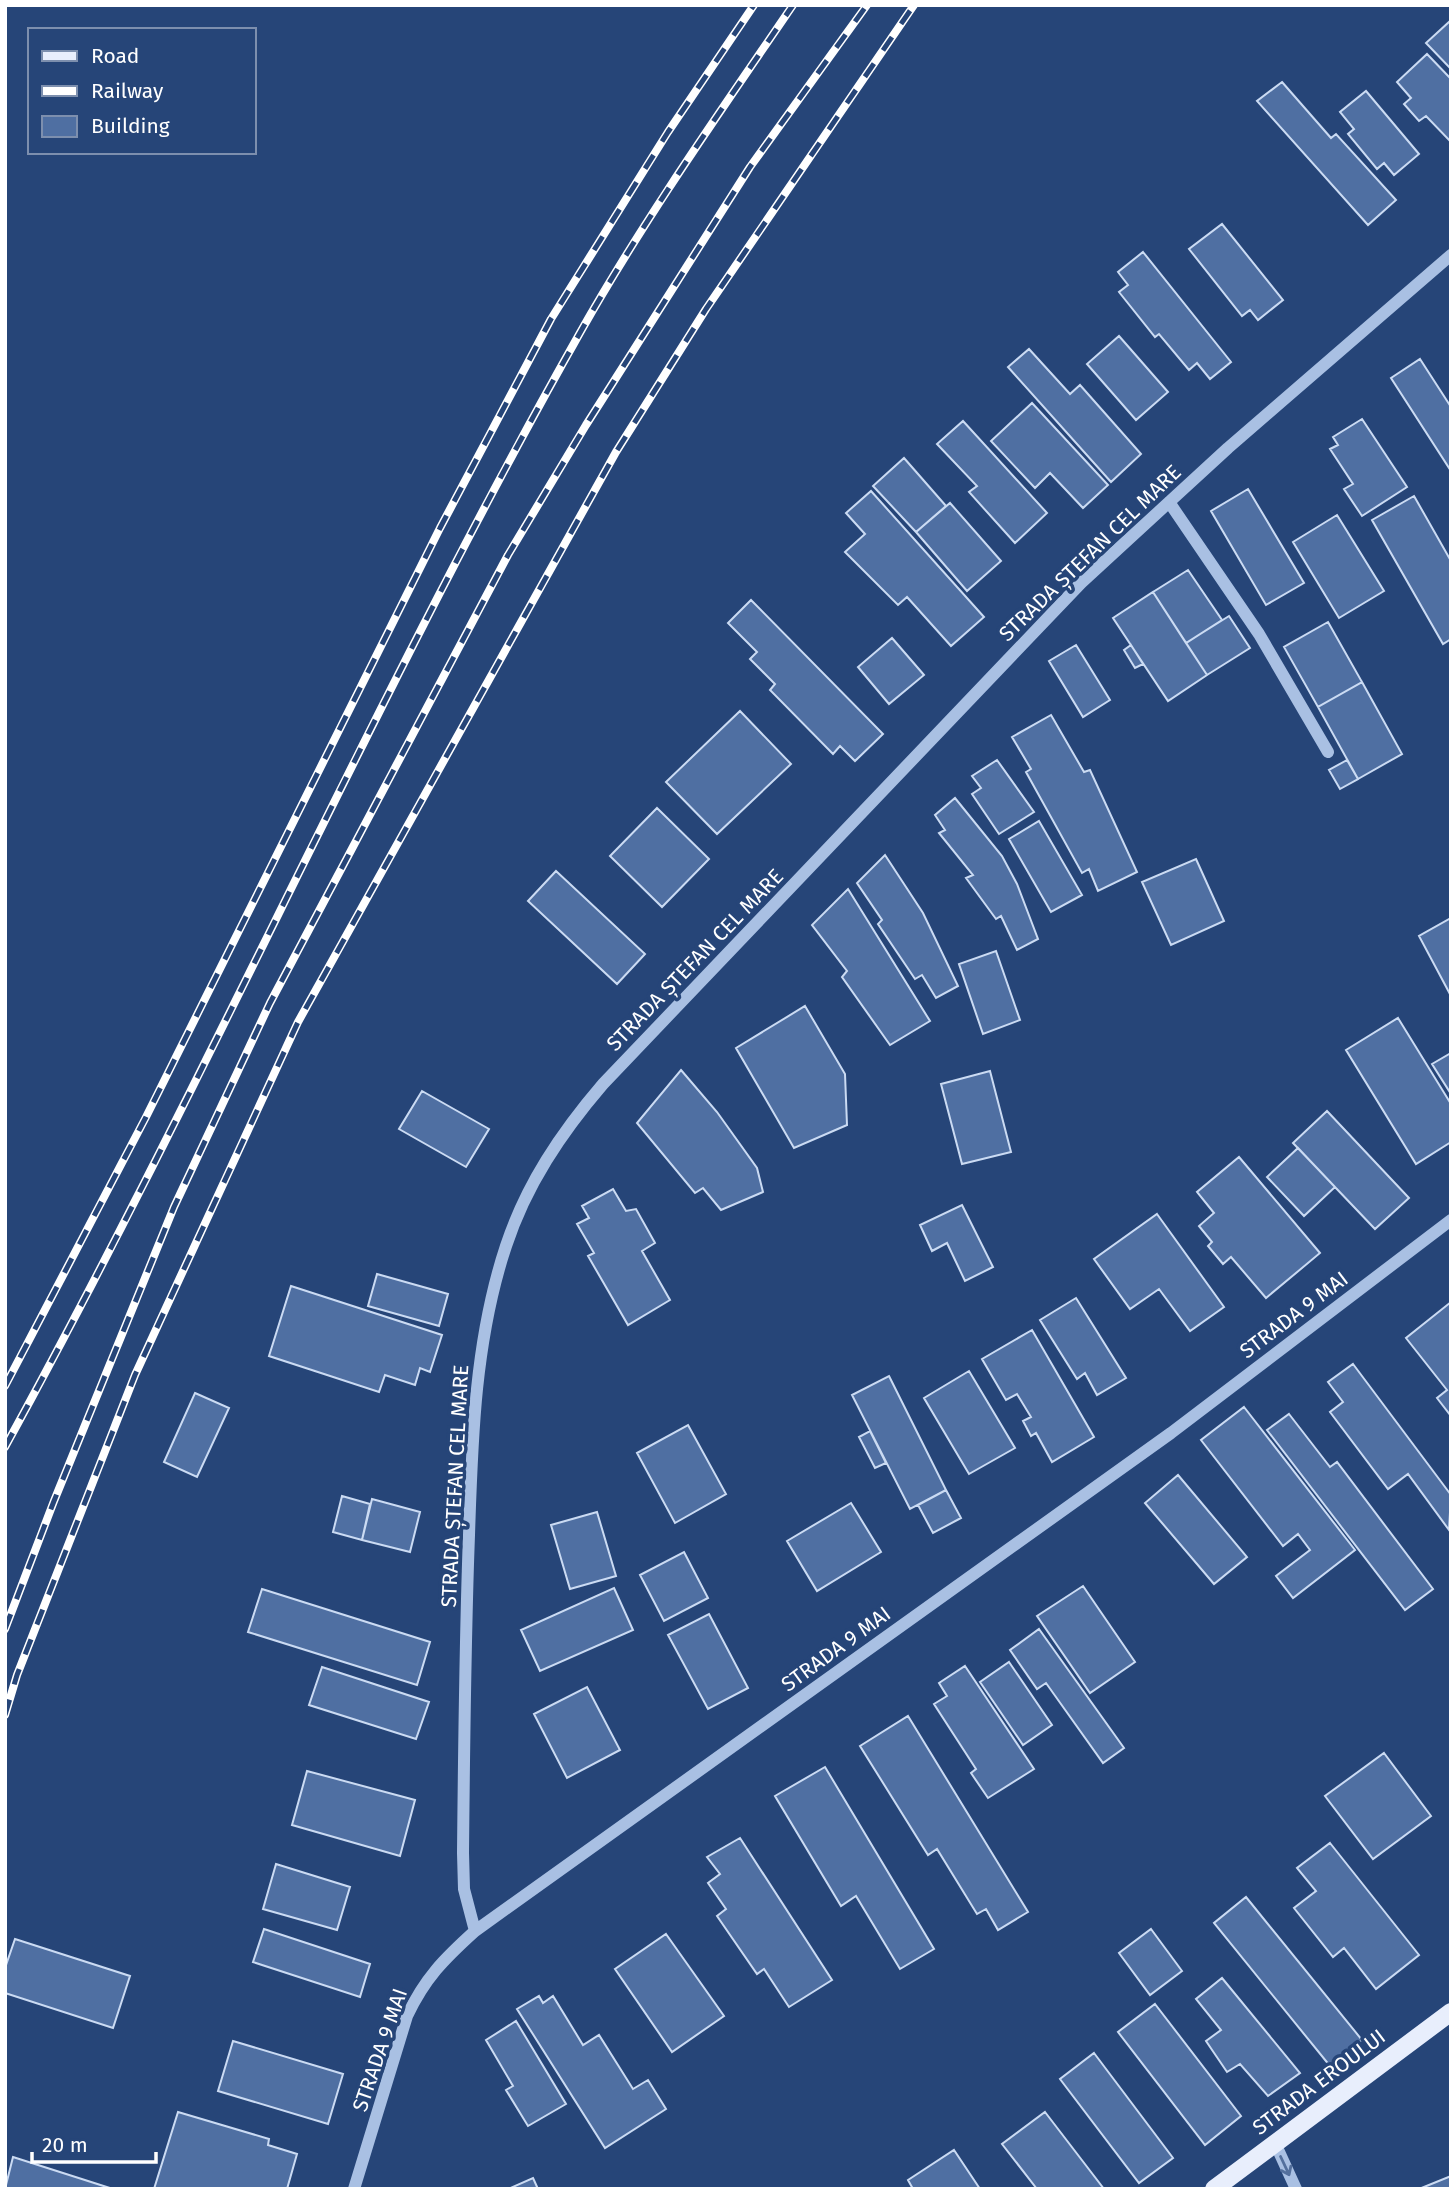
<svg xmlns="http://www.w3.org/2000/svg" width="1456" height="2194" font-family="'Fira Sans',sans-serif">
	<rect width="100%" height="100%" fill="#264578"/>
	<path fill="#4f6fa2" stroke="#cbdbf3" stroke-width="2" d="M1449 22 1451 24V69L1426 43Z
		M1427 54 1451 79V142L1426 116 1419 121 1404 104 1411 98 1397 82Z
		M1282 82 1331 138 1336 134 1396 200 1368 225 1257 101Z
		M1366 91 1419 154 1394 175 1384 163 1377 169 1348 134 1354 129 1340 112Z
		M1222 224 1283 300 1258 320 1250 310 1242 316 1189 249Z
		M1143 252 1231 362 1210 379 1197 363 1189 370 1159 334 1155 337 1119 292 1128 285 1118 272Z
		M1119 336 1168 392 1136 420 1087 364Z
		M1029 349 1070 394 1080 385 1141 454 1111 482 1008 367Z
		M1420 359 1451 407V471L1391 378Z
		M1032 403 1108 485 1083 508 1050 473 1035 488 991 441Z
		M1362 419 1407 487 1362 516 1344 489 1353 484 1330 449 1338 445 1333 437Z
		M963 421 1047 513 1015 543 969 492 977 486 937 444Z
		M904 458 946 506 916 532 873 486Z
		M1248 489 1304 583 1266 605 1211 511Z
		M871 491 984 617 951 646 907 597 898 605 845 552 865 534 846 513Z
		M1414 496 1451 561V639L1443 644 1372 520Z
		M950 503 1001 561 967 591 916 532Z
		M1337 515 1384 591 1339 618 1293 542Z
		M1188 570 1222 620 1186 643 1153 592Z
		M1153 592 1207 675 1168 701 1113 618Z
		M751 600 883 734 855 761 840 746 833 754 770 690 775 684 750 659 757 652 728 623Z
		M1229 616 1250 648 1207 675 1186 643Z
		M1328 622 1362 682 1318 707 1284 647Z
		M892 638 924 675 889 704 858 667Z
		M1076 645 1110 700 1083 717 1049 661Z
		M1131 645 1143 664 1135 668 1124 650Z
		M1362 682 1402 754 1358 779 1318 707Z
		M740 711 791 764 717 834 666 782Z
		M1051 715 1084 772 1090 770 1137 872 1098 891 1089 869 1082 873 1026 772 1031 769 1012 737Z
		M997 760 1034 812 999 834 972 794 981 788 972 776Z
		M1347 760 1358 779 1340 789 1329 770Z
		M955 798 1002 856 1017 884 1038 939 1017 950 1001 916 996 919 966 878 973 875 939 833 945 830 935 815Z
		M657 808 709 859 662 907 610 856Z
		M1039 821 1082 895 1051 912 1009 839Z
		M885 855 923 913 958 986 936 998 922 975 915 979 878 924 882 920 857 883Z
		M1196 859 1224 921 1171 945 1142 882Z
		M556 871 645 954 617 984 528 901Z
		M848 889 930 1021 890 1045 842 977 847 971 812 925Z
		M1451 918V996L1419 936Z
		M996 951 1020 1020 983 1034 959 964Z
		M805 1006 845 1074 847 1125 794 1148 736 1048Z
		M1398 1018 1451 1104V1142L1416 1164 1346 1050Z
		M1451 1053V1094L1432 1064Z
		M681 1070 717 1112 757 1168 763 1192 721 1210 703 1188 695 1193 637 1123Z
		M990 1071 1011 1152 962 1164 941 1084Z
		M422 1091 489 1129 466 1167 399 1129Z
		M1327 1111 1409 1198 1375 1229 1293 1143Z
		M1298 1148 1335 1187 1304 1216 1267 1177Z
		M1239 1157 1320 1253 1266 1298 1231 1257 1223 1264 1208 1246 1212 1242 1199 1226 1214 1213 1197 1192Z
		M613 1189 626 1211 636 1209 655 1243 642 1251 670 1300 628 1325 588 1256 594 1253 577 1224 589 1218 582 1206Z
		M962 1205 993 1267 965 1281 947 1243 932 1251 920 1225Z
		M1157 1214 1224 1307 1190 1331 1159 1289 1130 1309 1094 1259Z
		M377 1274 448 1294 439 1326 368 1306Z
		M291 1286 442 1335 430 1372 420 1368 415 1385 385 1375 379 1392 269 1356Z
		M1076 1298 1126 1378 1097 1395 1085 1373 1077 1379 1040 1320Z
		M1451 1302V1416L1437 1398 1447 1390 1406 1338Z
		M1032 1330 1094 1437 1052 1462 1036 1433 1031 1436 1023 1421 1031 1417 1017 1394 1006 1400 982 1359Z
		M1353 1364 1451 1495 1449 1530 1408 1474 1388 1489 1330 1412 1343 1402 1328 1382Z
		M969 1371 1015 1448 969 1474 924 1398Z
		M889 1376 946 1490 910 1509 852 1395Z
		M195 1393 229 1408 197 1477 164 1462Z
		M1244 1407 1355 1550 1293 1598 1276 1576 1310 1550 1298 1534 1283 1546 1201 1440Z
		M1289 1414 1330 1467 1337 1462 1433 1589 1405 1610 1267 1430Z
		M688 1425 726 1494 675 1523 637 1453Z
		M870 1431 886 1463 875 1468 859 1437Z
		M1178 1475 1247 1557 1214 1584 1145 1503Z
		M946 1490 961 1518 933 1533 918 1505Z
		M342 1496 370 1504 362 1540 333 1532Z
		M372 1499 420 1512 410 1552 362 1540Z
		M851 1503 881 1552 817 1591 787 1541Z
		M597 1512 616 1576 570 1589 551 1525Z
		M684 1552 708 1598 664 1621 640 1575Z
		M1083 1586 1135 1662 1090 1693 1037 1616Z
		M614 1588 633 1630 540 1671 521 1630Z
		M262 1589 430 1642 417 1685 248 1632Z
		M709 1614 748 1688 708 1709 668 1635Z
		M1039 1629 1124 1748 1103 1763 1046 1683 1037 1689 1010 1650Z
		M1009 1662 1052 1725 1023 1745 980 1682Z
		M965 1666 1034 1769 988 1798 971 1773 976 1769 934 1704 947 1696 939 1683Z
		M322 1667 429 1702 416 1739 309 1705Z
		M587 1687 620 1750 567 1778 534 1714Z
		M908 1716 1028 1912 998 1930 986 1909 977 1914 937 1849 928 1855 860 1746Z
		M1384 1753 1431 1816 1373 1859 1325 1796Z
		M825 1767 934 1949 900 1969 856 1896 841 1906 775 1796Z
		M307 1771 415 1800 400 1856 292 1825Z
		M740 1838 832 1980 789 2007 764 1969 757 1974 717 1916 726 1909 708 1883 720 1874 707 1857Z
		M1330 1843 1419 1955 1376 1989 1344 1948 1333 1957 1294 1908 1316 1891 1297 1868Z
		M276 1864 350 1887 337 1930 263 1909Z
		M1246 1897 1362 2040 1330 2066 1214 1923Z
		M264 1929 370 1964 360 1997 253 1962Z
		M1151 1929 1182 1971 1150 1995 1119 1953Z
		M666 1934 724 2016 672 2052 615 1969Z
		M15 1939 130 1976 113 2028 5 1993V1968Z
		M1222 1978 1300 2073 1268 2096 1240 2064 1227 2072 1206 2041 1221 2030 1196 1999Z
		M539 1996 543 2003 553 1996 583 2045 599 2035 633 2089 648 2080 666 2109 605 2148 517 2009Z
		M1155 2004 1241 2116 1205 2145 1118 2032Z
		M516 2021 566 2104 528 2126 506 2090 513 2086 486 2040Z
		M233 2041 343 2074 328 2124 218 2091Z
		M1094 2053 1173 2158 1139 2183 1060 2079Z
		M178 2112 269 2139 268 2145 297 2154 287 2189H154Z
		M1045 2112 1104 2189H1037L1002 2144Z
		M954 2150 980 2189H913L908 2180Z
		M13 2157 113 2189H5Z
		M1451 2176V2189H1419Z
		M533 2178 538 2189H508Z"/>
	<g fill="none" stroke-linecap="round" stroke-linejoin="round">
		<path stroke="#a9c0e3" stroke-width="12" d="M1169 502 1259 634 1328 752
			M475 1931 464 1889 463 1853C464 1746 465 1641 469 1535 472 1438 475 1339 506 1246 526 1185 561 1133 603 1084L1081 583 1228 448 1451 255
			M1275 2143 1296 2189
			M354 2189 407 2016C425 1978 444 1959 475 1931L1171 1433 1451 1220"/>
		<path stroke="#e8eefc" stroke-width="18" d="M1214 2189 1451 2012"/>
		<defs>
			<path id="rail" d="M5 1386 146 1117 440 528 551 319 668 132 754 5
				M5 1447C207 1080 375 695 581 331 645 218 720 112 793 5
				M5 1629 54 1501 174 1207 270 1003 508 555 586 425 750 167 867 5
				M5 1715 17 1675 135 1375 298 1022 616 452 706 309 914 5"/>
		</defs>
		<use href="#rail" stroke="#fff" stroke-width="8"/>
		<use href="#rail" stroke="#264578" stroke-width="5" stroke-dasharray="16" stroke-linecap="butt"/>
	</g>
	<defs><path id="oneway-shaft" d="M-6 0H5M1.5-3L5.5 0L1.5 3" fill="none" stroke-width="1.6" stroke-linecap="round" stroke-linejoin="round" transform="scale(1.75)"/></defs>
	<use stroke="#54709d" href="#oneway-shaft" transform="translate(1285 2166) rotate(65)"/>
	<g text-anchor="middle" stroke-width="7" stroke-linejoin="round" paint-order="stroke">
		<g font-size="21" fill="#fff" stroke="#264578">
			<text transform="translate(1090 553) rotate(-44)" y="7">STRADA ȘTEFAN CEL MARE</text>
			<text transform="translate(695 960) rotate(-46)" y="7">STRADA ȘTEFAN CEL MARE</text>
			<text transform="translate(1294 1315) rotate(-37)" y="7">STRADA 9 MAI</text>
			<text transform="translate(455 1486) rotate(-87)" y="7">STRADA ȘTEFAN CEL MARE</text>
			<text transform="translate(836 1649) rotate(-36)" y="7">STRADA 9 MAI</text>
			<text transform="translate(380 2050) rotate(-71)" y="7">STRADA 9 MAI</text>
			<text transform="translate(1319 2082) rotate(-37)" y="7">STRADA EROULUI</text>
		</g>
	</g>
	<rect width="1456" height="2194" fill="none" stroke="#ffffff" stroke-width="14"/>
	<rect x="28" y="28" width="228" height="126" fill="#264578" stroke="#7d8fae" stroke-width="2"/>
	<rect x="42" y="51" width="35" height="10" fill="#e8eefc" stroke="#7d8fae" stroke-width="2"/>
	<text x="91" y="63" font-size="21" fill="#ffffff">Road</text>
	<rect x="42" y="86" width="35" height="10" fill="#ffffff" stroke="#7d8fae" stroke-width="2"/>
	<text x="91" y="98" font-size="21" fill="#ffffff">Railway</text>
	<rect x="42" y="116" width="35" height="21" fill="#4f6fa2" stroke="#7d8fae" stroke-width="2"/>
	<text x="91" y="133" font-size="21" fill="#ffffff">Building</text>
	<path d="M32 2152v10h124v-10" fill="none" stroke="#ffffff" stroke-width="3.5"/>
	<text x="42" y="2152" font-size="21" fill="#ffffff" stroke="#264578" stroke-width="5" paint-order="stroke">20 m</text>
</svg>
